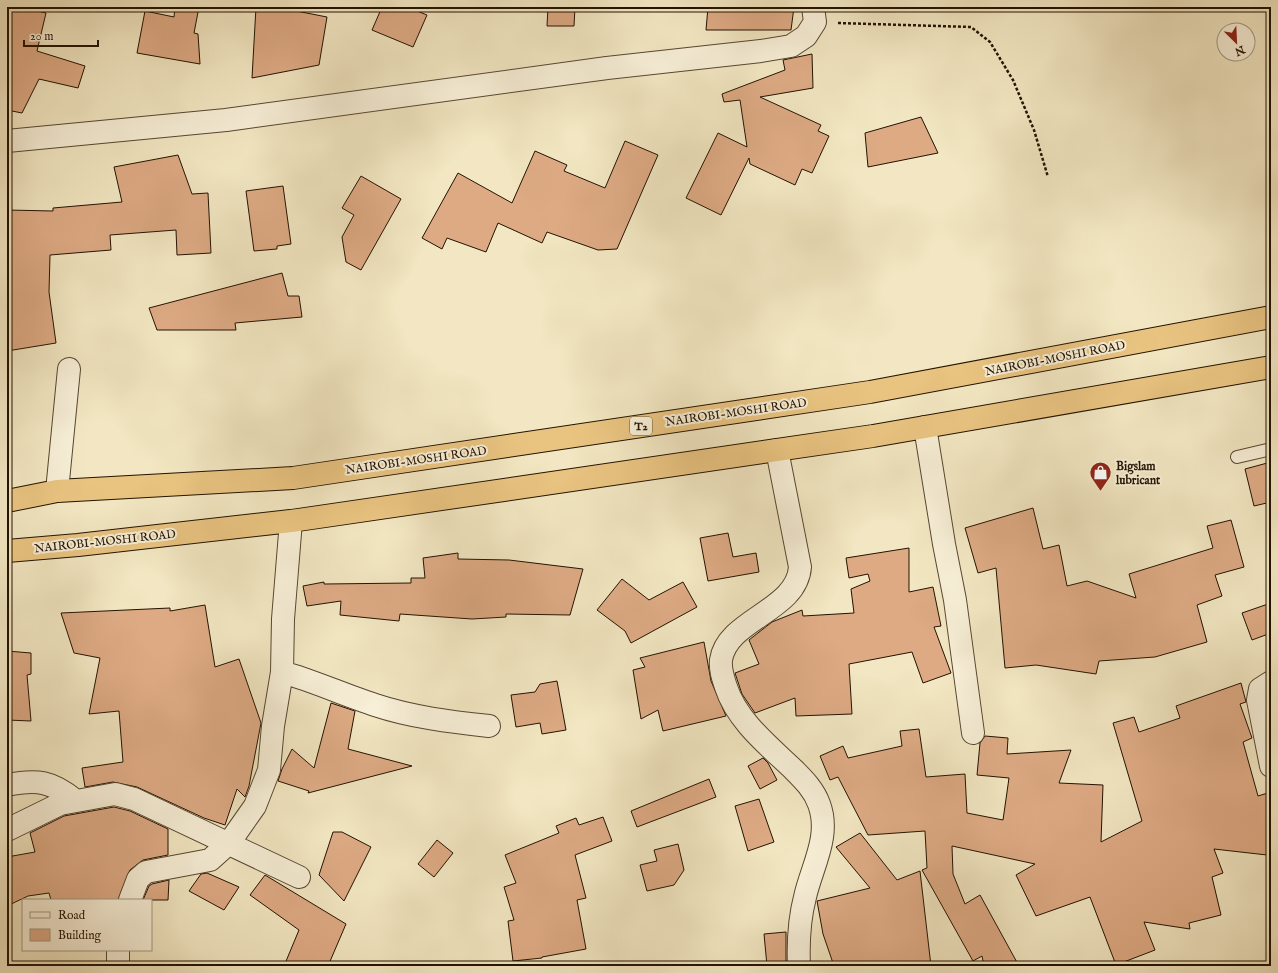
<svg xmlns="http://www.w3.org/2000/svg" width="1278" height="973" font-family="'IM FELL English',serif">
	<rect width="100%" height="100%" fill="#f2e7c2"/>
	<filter id="stains"><feTurbulence type="fractalNoise" baseFrequency=".005" numOctaves="4"/><feColorMatrix values="0 0 0 0 .2 0 0 0 0 .09 0 0 0 0 .02 0 0 0 .5 -.17"/></filter>
	<radialGradient id="worn" r=".72"><stop offset=".6" stop-color="#630" stop-opacity="0"/><stop offset="1" stop-color="#630" stop-opacity=".3"/></radialGradient>
	<path fill="#ddaa84" stroke="#231201" d="M11 7H20L46 13 37 51 85 66 78 88 39 79 22 113 7 110V23Z
		M175 7H199L194 33 198 34 200 64 137 53 145 11 174 17Z
		M256 7H276L327 17 319 65 252 78Z
		M382 7H407L427 15 413 47 372 30Z
		M548 7H575L574 26H547Z
		M708 7H794L791 30H706Z
		M812 54 813 88 760 97 821 125 818 131 829 136 812 173 802 169 795 185 750 164 749 158 721 215 686 198 718 133 747 147 740 100 724 102 722 94 785 70 783 60Z
		M921 117 938 153 868 167 865 133Z
		M625 141 658 155 617 249 598 250 547 232 542 243 498 223 486 252 447 238 442 249 422 238 458 173 512 203 535 151 567 165 564 171 605 188Z
		M178 155 192 194 208 193 211 253 177 255 176 230 110 235 111 250 50 255 49 292 56 343 7 351V210L53 211V208L122 202 114 167Z
		M361 176 401 199 361 270 346 262 342 237 354 215 342 208Z
		M283 186 291 244 277 246V249L254 251 246 191Z
		M282 273 288 296H299L302 317 235 323 236 330H157L149 308Z
		M1271 462V502L1254 506 1245 469Z
		M1033 508 1043 549 1059 545 1067 586 1087 581 1136 598 1129 574 1213 548 1207 526 1231 520 1244 567 1215 575 1222 596 1197 605 1207 642 1155 657 1099 661 1096 674 1036 665 1005 668 996 568 978 573 965 528Z
		M728 533 733 557 756 553 759 572 708 581 700 538Z
		M909 548V592L933 587 941 626 934 627 951 673 923 683 912 652 849 664 852 714 796 716 795 698 755 713 742 694 735 673 759 664 749 640 772 622 802 610 803 616 854 613 851 589 870 581 868 574 849 578 846 558Z
		M458 553V559L509 560 583 569 570 615 506 614V617L472 619 400 614 399 621 340 615 341 601 307 606 303 586 324 582V584L411 583V578H425L423 558Z
		M622 579 649 600 683 582 697 607 631 643 625 631 597 610Z
		M1271 603V633L1252 640 1242 613Z
		M205 605 215 667 239 659 261 723 249 786 245 797 237 789 225 825 204 818 137 787 113 782 85 787 82 768 123 762 119 711 89 714 100 658 74 653 61 613 170 608V611Z
		M704 642 711 681 726 716 663 731 658 710 641 719 633 670 645 667 640 658Z
		M7 651 31 653V674L27 675 31 721 7 720Z
		M557 681 566 730 542 734 540 723 516 727 511 695 535 692 540 684Z
		M1241 683 1246 702 1240 704 1252 738 1243 742 1258 796 1271 792V818L1267 855 1214 849 1223 873 1212 877 1221 915 1189 923 1190 929 1144 922 1155 950 1116 965 1090 897 1036 916 1016 875 1035 864 952 846 953 874 965 904 980 895 1019 966H984L982 956 973 961 922 870 927 868 925 831 868 835 838 777 830 780 820 756 843 746 848 758 902 746 900 731 919 729 926 777 965 774 967 813 1003 820 1009 778 977 775 980 743 985 736 1008 738 1007 754 1071 750 1059 783 1103 785 1101 842 1142 821 1113 723 1134 717 1139 732 1180 718 1176 706Z
		M331 703 355 711 348 749 412 766 308 793 309 791 278 781 282 769 292 749 314 768Z
		M763 758 768 763 777 780 760 789 748 766Z
		M709 779 716 797 637 827 631 811Z
		M759 799 774 842 748 851 735 806Z
		M114 807 130 811 168 829V855L143 860 130 870 118 900H51L49 893 28 896 7 906V857L35 852 30 833 64 816Z
		M603 817 612 841 575 855 586 898 577 900 586 949 542 957V958L513 961 508 921 514 920 504 887 516 883 505 855 559 833 556 826 576 818 579 825Z
		M333 832H342L371 847 344 901 319 875Z
		M860 833 897 880 920 871 931 966H834L823 934 817 901 870 888 836 847Z
		M437 840 453 853 434 877 418 864Z
		M678 844 684 870 674 885 647 891 640 865 657 861 654 850Z
		M207 873 239 887 224 910 189 891 201 874Z
		M265 875 346 924 328 966H284L299 930 250 895Z
		M169 880 168 900H143L149 886 152 884Z
		M786 932V966H767L764 934Z"/>
	<g fill="none" stroke-linecap="round" stroke-linejoin="round">
		<defs>
			<path id="service" d="M1237 457 1271 449"/>
			<path id="minor" d="M7 141 226 120 607 68 761 51 791 46 806 36 815 22 813 7
				M925 427 944 544 955 600 973 733
				M777 450 800 567C797 611 727 619 721 660 720 670 723 678 726 687 737 721 769 746 794 770 804 780 814 790 819 804 831 836 812 866 805 897 799 920 798 943 799 966
				M57 491 69 369
				M282 672C314 681 344 695 375 705 411 717 451 722 489 726
				M1271 682 1260 689 1258 700 1271 766
				M7 785C37 779 52 781 76 801
				M7 830 60 804 115 794 134 799 299 877
				M130 900 138 879 146 872 210 860 229 843 255 806 269 770 273 726 282 672 283 619 291 521
				M118 966V950"/>
			<path id="trunk" d="M7 501 57 491 293 478 870 392 1271 317
				M7 551 78 545 291 521 873 436 1271 367"/>
		</defs>
		<use href="#service" stroke="#574731" stroke-width="14"/>
		<use href="#minor" stroke="#574731" stroke-width="24"/>
		<use href="#trunk" stroke="#231201" stroke-width="24"/>
		<path stroke="#231201" stroke-width="2.5" stroke-dasharray="3 2" stroke-linecap="butt" d="M838 23 971 27 990 42 1013 80 1034 130 1048 177"/>
		<use href="#service" stroke="#f7efd7" stroke-width="12"/>
		<use href="#minor" stroke="#f7efd7" stroke-width="22"/>
		<use href="#trunk" stroke="#e9c481" stroke-width="22"/>
	</g>
	<defs>
		<symbol id="shop-pin" viewBox="-11 -11 22 30"><path d="M0 17L-7.5 6A9.5 9.5 0 1 1 7.5 6Z" fill="#8f2418" stroke="#f7efd7"/><path d="M-5-2.5h2.3a2.7 3.5 0 0 1 5.4 0H5L5.5 6h-11ZM-1.5-2.5h3a1.5 2.3 0 0 0-3 0Z" fill="#fff"/></symbol>
	</defs>
	<g fill-rule="evenodd">
		<use href="#shop-pin" x="1088" y="460" width="25" height="34"/>
	</g>
	<g text-anchor="middle" stroke-width="4" stroke-linejoin="round" paint-order="stroke">
		<rect fill="#f7efd7" stroke="#635441" stroke-width="1" x="630" y="417" width="22" height="18" rx="3"/>
		<g font-size="11" font-weight="bold" fill="#231201">
			<text x="641" y="430">T2</text>
		</g>
		<g font-size="12" fill="#231201" stroke="#f7efd7">
			<text transform="translate(1055 358) rotate(-11)" y="4">NAIROBI-MOSHI ROAD</text>
			<text transform="translate(736 412) rotate(-8)" y="4">NAIROBI-MOSHI ROAD</text>
			<text transform="translate(416 460) rotate(-8)" y="4">NAIROBI-MOSHI ROAD</text>
			<text transform="translate(105 541) rotate(-6)" y="4">NAIROBI-MOSHI ROAD</text>
		</g>
		<g font-size="12" font-weight="bold" fill="#231201" stroke="#f7efd7" text-anchor="start">
			<text x="1116" y="470">Bigslam<tspan x="1116" dy="14">lubricant</tspan></text>
		</g>
	</g>
	<rect width="1278" height="973" fill="none" stroke="#f2e7c2" stroke-width="24"/>
	<rect x="8" y="8" width="1262" height="957" fill="none" stroke="#231201" stroke-width="2"/>
	<rect x="12" y="12" width="1254" height="949" fill="none" stroke="#231201"/>
	<rect x="22" y="899" width="130" height="52" fill="#f7efd7" stroke="#a29781"/>
	<rect x="30" y="912" width="20" height="6" fill="#f7efd7" stroke="#a29781"/>
	<text x="58" y="919" font-size="12" fill="#231201">Road</text>
	<rect x="30" y="929" width="20" height="12" fill="#ddaa84" stroke="#a29781"/>
	<text x="58" y="939" font-size="12" fill="#231201">Building</text>
	<g transform="translate(1236 42) rotate(156)"><circle r="19" fill="#f7efd7" stroke="#a29781"/>
	<path d="M0-3L7 15L0 10L-7 15Z" fill="#8f2418"/>
	<text y="-6" font-size="11" font-weight="bold" text-anchor="middle" fill="#231201">N</text>
	</g>
	<path d="M24 40v6h74v-6" fill="none" stroke="#231201" stroke-width="2"/>
	<text x="30" y="40" font-size="12" fill="#231201" stroke="#f7efd7" stroke-width="3" paint-order="stroke">20 m</text>
	<rect width="100%" height="100%" filter="url(#stains)"/>
	<rect width="100%" height="100%" fill="url(#worn)"/>
</svg>
